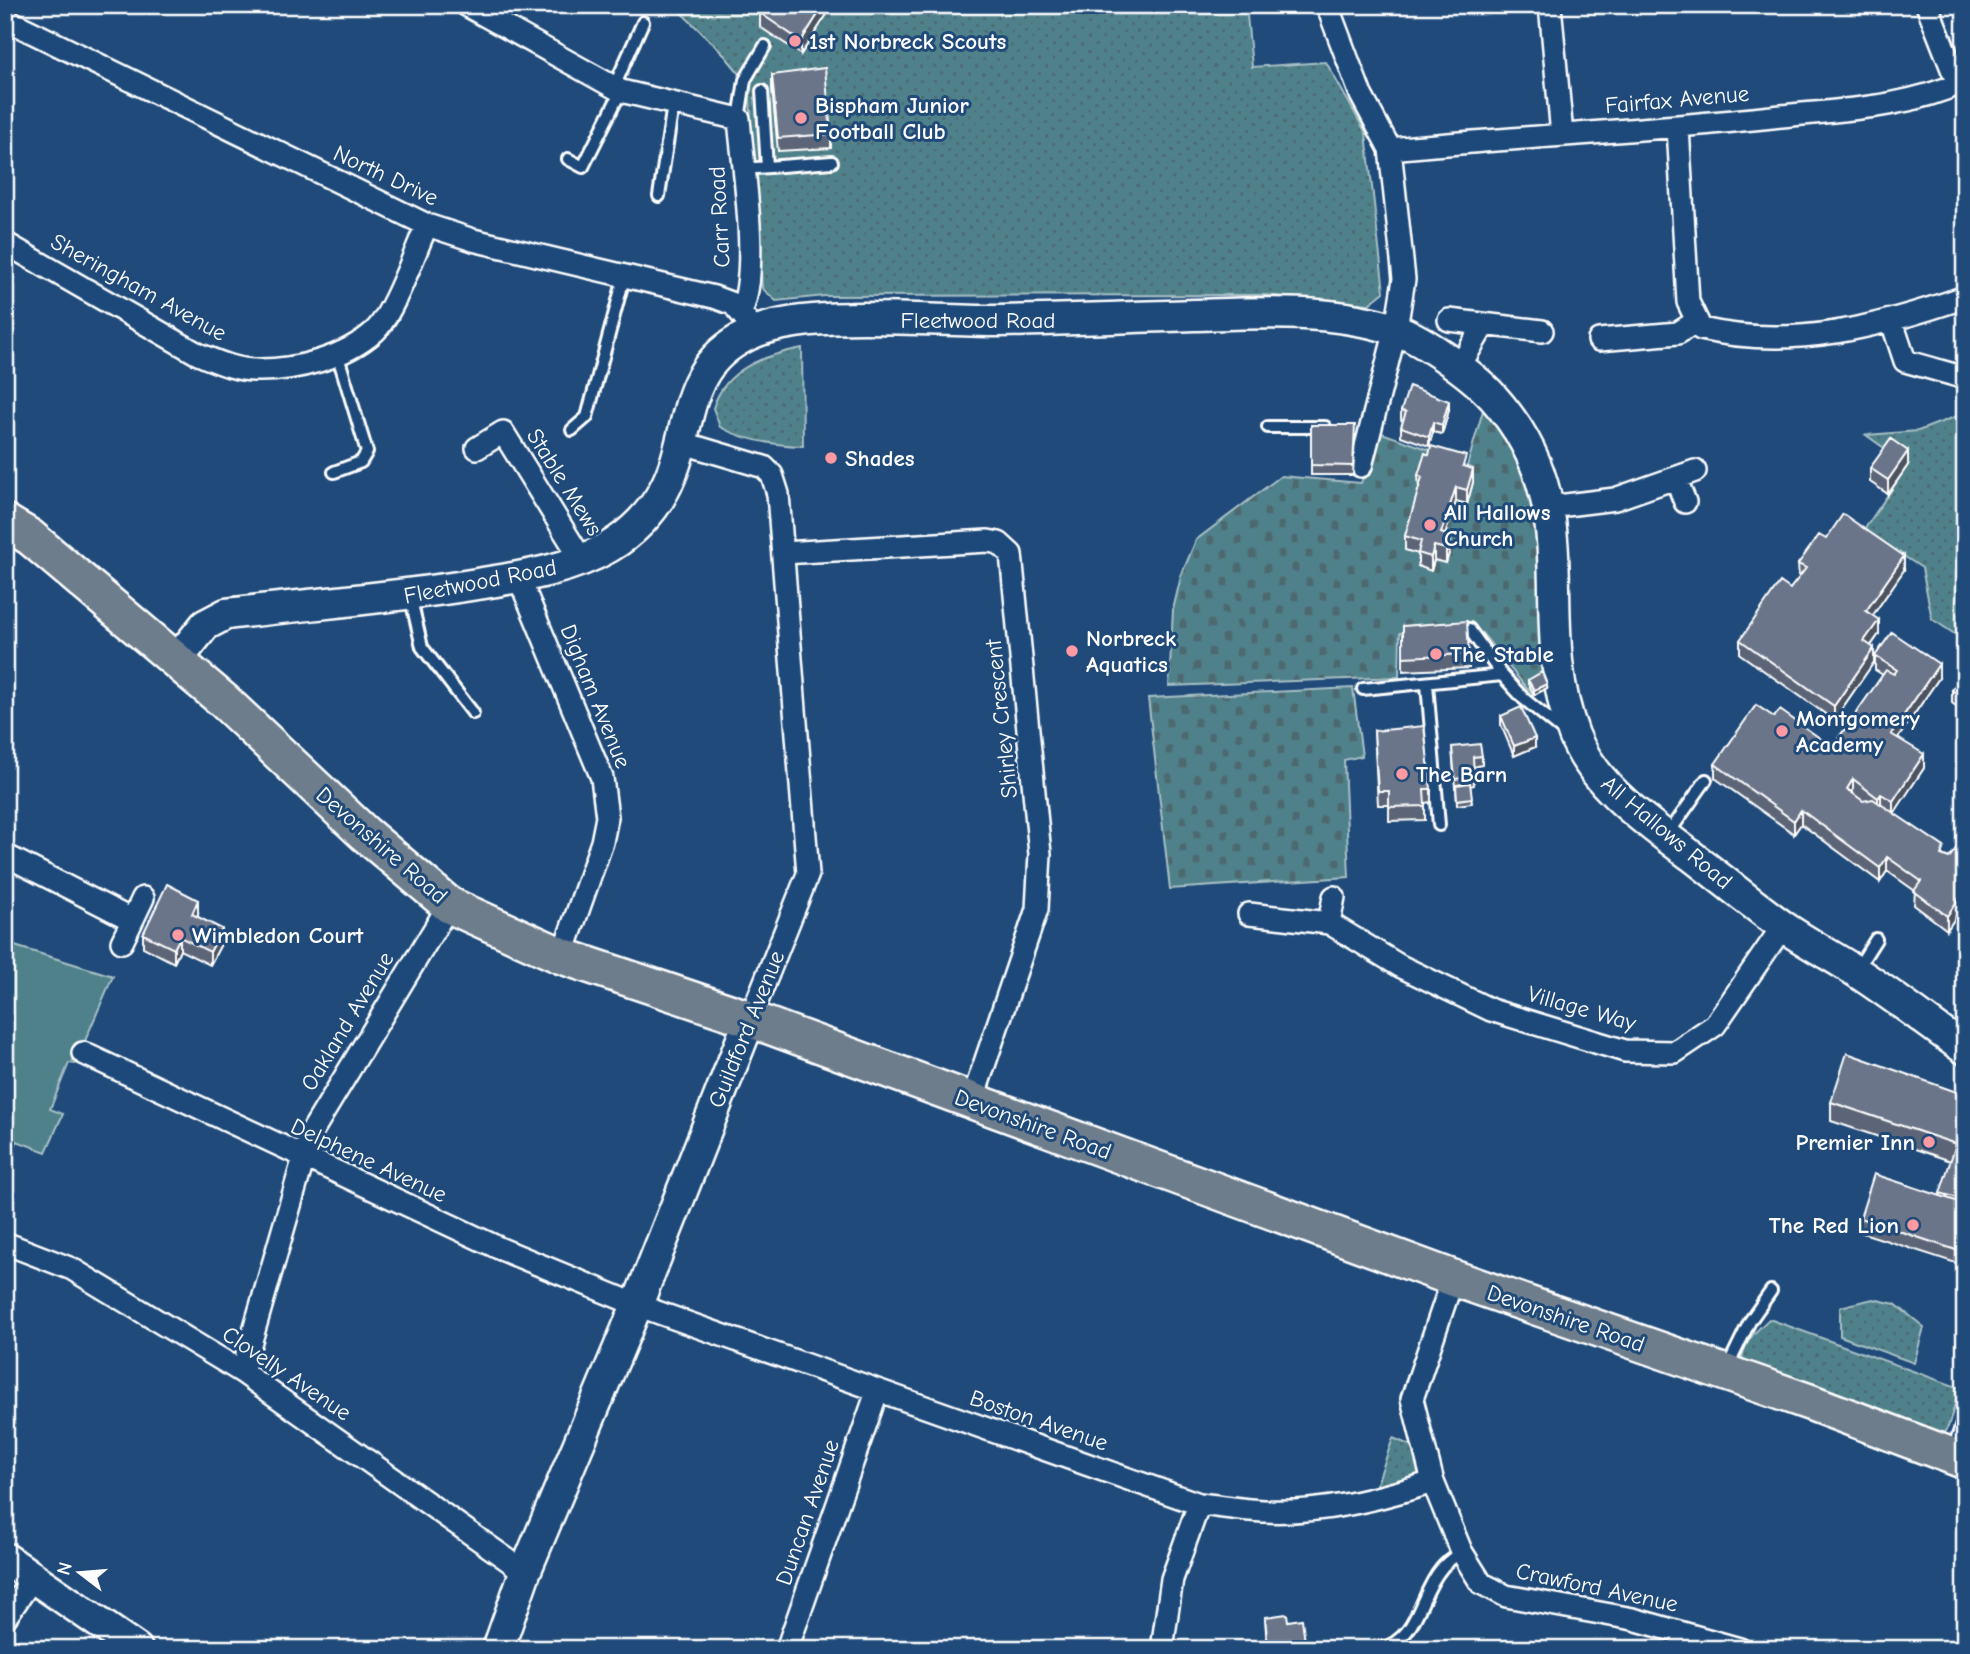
<svg xmlns="http://www.w3.org/2000/svg" width="1970" height="1654" font-family="'Comic Neue',sans-serif">
	<defs>
		<pattern id="grass-dots" width="8" height="8" patternUnits="userSpaceOnUse" patternTransform="scale(1.75)"><rect width="8" height="8" fill="#50818b"/><path d="M2 2h.1M6 6h.1" fill="none" stroke="#4e696f" stroke-width="1.8" stroke-linecap="round"/></pattern>
		<pattern id="cemetery-stones" width="16" height="16" patternUnits="userSpaceOnUse" patternTransform="scale(1.75)"><rect width="16" height="16" fill="#50818b"/><path d="M2 7V4a2 2 0 0 1 4 0v3zM10 15v-3a2 2 0 0 1 4 0v3z" fill="#4e696f"/></pattern>
	</defs>
	<rect width="100%" height="100%" fill="#1f4a7a"/>
	<filter id="ink" filterUnits="userSpaceOnUse"><feTurbulence type="fractalNoise" baseFrequency=".0143" numOctaves="2"/><feDisplacementMap in="SourceGraphic" scale="14" xChannelSelector="R" yChannelSelector="G"/><feConvolveMatrix kernelMatrix="1 2 1 2 8 2 1 2 1" color-interpolation-filters="sRGB"/></filter>
	<g filter="url(#ink)">
		<path fill="url(#grass-dots)" stroke="#a8c0c5" stroke-width="2" d="M673 5H1246L1252 67 1326 62 1366 133 1384 292 1369 304 1264 295 825 296 776 301 762 288 749 85 721 51Z
			M802 348 803 446C774 445 745 441 720 427L713 408C725 368 766 355 802 348Z
			M1965 413V641L1932 619 1922 568 1864 530 1908 465 1866 435 1918 431Z
			M1873 1299 1895 1304 1924 1327 1914 1363 1840 1336V1307Z
			M1769 1319 1960 1388 1948 1427 1942 1435 1748 1366 1742 1359C1744 1341 1756 1331 1769 1319Z
			M1393 1438 1412 1446 1422 1475 1373 1495Z"/>
		<path fill="url(#cemetery-stones)" stroke="#a8c0c5" stroke-width="2" d="M1486 400 1527 468 1536 514 1549 688 1532 695 1482 633 1466 627 1400 633 1399 677 1169 686 1173 610 1181 576 1196 540 1281 476 1361 483 1379 432 1433 451 1419 489 1421 555 1418 566 1430 570 1434 560 1446 563 1441 547 1456 501 1467 503 1473 483 1463 480Z
			M1353 688 1362 756 1344 760 1349 877 1170 889 1148 698Z"/>
		<path fill="#50818b" stroke="#a8c0c5" stroke-width="2" d="M5 943 113 976 75 1064 69 1063 50 1109 63 1114 46 1152 17 1141 5 1176Z"/>
		<g fill="none" stroke-linecap="round" stroke-linejoin="round">
			<defs>
				<path id="lane" d="M614 87 643 22
					M762 91 767 167
					M739 119 745 80 765 46
					M568 159 583 167 621 91
					M743 169 832 162
					M659 196 673 105
					M1268 427H1325
					M572 430 587 417 624 278
					M334 472 361 462 367 452 337 353
					M410 595 422 647 473 713
					M1469 629 1502 675
					M1427 684 1439 825
					M1363 689 1502 675 1524 699 1566 733
					M1668 834 1706 780
					M1857 969 1876 939
					M1727 1368 1750 1321 1771 1291
					M1953 1450 1965 1416
					M1326 1648 1329 1649
					M1380 1649C1419 1639 1419 1595 1441 1569 1446 1562 1455 1557 1461 1551"/>
				<path id="street" d="M466 5 621 91 739 119C743 168 760 269 741 312
					M1327 5 1361 95 1390 149 1404 279 1396 329 1361 466
					M1550 5 1562 135
					M1927 5 1958 84
					M5 19 427 225 473 240 714 297 733 304 756 331
					M1678 127 1688 302 1701 329C1793 350 1878 327 1965 297
					M1390 149C1517 137 1645 131 1772 117 1837 110 1905 109 1965 81
					M5 243 198 354C216 361 235 370 255 370 295 371 345 358 375 331 393 314 416 249 427 225
					M1449 320 1542 331
					M1892 322 1905 361 1965 378
					M1599 340 1678 333 1697 321
					M1458 369 1484 325
					M680 442 764 467 772 475 778 494 808 874 750 1019
					M477 448 503 432 582 560
					M1676 479 1685 502
					M1550 507 1615 499 1695 471
					M783 553 988 541 999 543 1011 554 1040 854 1037 909 972 1101
					M519 578 602 778 607 817 602 842 562 956
					M5 855 132 920
					M1249 914 1329 923 1400 966 1491 1010 1625 1051 1675 1052 1715 1025 1783 926
					M1329 923 1334 897
					M122 942 143 898
					M83 1053 501 1249 637 1305 1199 1504C1220 1506 1242 1510 1263 1511 1322 1514 1378 1499 1433 1482
					M5 1243 72 1269 242 1372 525 1572
					M1453 1278 1412 1399 1433 1482 1461 1551 1481 1583 1506 1596 1633 1619 1740 1649
					M242 1372 311 1133 449 905
					M5 1618 34 1576
					M787 1649 877 1392
					M1162 1649 1172 1579 1199 1504"/>
				<path id="secondary" d="M177 660 205 625 226 614C310 604 393 598 477 584 521 577 570 570 609 547 631 534 652 513 664 490 695 432 677 369 748 335 805 307 932 322 999 321 1064 320 1129 317 1194 315 1259 313 1325 309 1388 327 1418 335 1472 374 1493 397 1592 507 1528 616 1574 735 1595 788 1649 823 1693 857 1723 880 1753 905 1784 927 1806 942 1830 955 1852 969 1891 994 1927 1022 1965 1049
					M5 1558 137 1649
					M498 1649 525 1572 637 1305 750 1019"/>
				<path id="primary" d="M5 522 30 537 224 701 364 833 449 905 562 956 750 1019 1453 1278 1812 1403 1965 1461"/>
			</defs>
			<use href="#lane" stroke="#fff" stroke-width="16"/>
			<use href="#street" stroke="#fff" stroke-width="26"/>
			<use href="#secondary" stroke="#fff" stroke-width="35"/>
			<use href="#primary" stroke="#fff" stroke-width="40"/>
			<use href="#lane" stroke="#1f4a7a" stroke-width="10"/>
			<use href="#street" stroke="#1f4a7a" stroke-width="21"/>
			<use href="#secondary" stroke="#1f4a7a" stroke-width="30"/>
			<use href="#primary" stroke="#6d7d8c" stroke-width="35"/>
		</g>
		<path fill="#5c6577" stroke="#fff" stroke-width="2" d="M833 5 801 54 760 27V13Z
			M772 75 831 134V148L778 151 772 89Z
			M1449 410 1442 434 1433 432 1429 446 1401 436V427L1403 421 1401 420V411Z
			M1311 425 1355 435 1353 475H1311Z
			M1908 465 1888 494 1870 482V468Z
			M1466 467 1473 482 1467 504 1456 501 1445 534 1450 550 1446 563 1434 560 1431 571 1418 566V554L1405 550V536L1419 489 1418 475Z
			M1826 539 1904 570 1873 615 1879 634 1871 646 1874 662 1834 720 1740 654V640L1790 589 1799 578 1798 564Z
			M1403 626 1469 654V668L1403 671Z
			M1875 656 1939 678 1898 738 1924 768 1894 813 1944 856 1949 858 1965 840V907L1963 906 1947 930 1914 905 1915 891 1887 871 1880 882 1801 824 1794 834 1715 778V764L1774 717 1827 743H1835L1883 675 1875 670Z
			M1965 671V713L1952 703V690Z
			M1528 680 1547 688 1534 695 1528 684Z
			M1501 716 1535 747 1514 756 1501 725Z
			M1374 731 1431 789V802L1425 803V820L1389 821V805H1378Z
			M1452 747 1482 756V765L1473 767 1474 785 1470 786 1472 803 1457 805 1456 788H1455Z
			M198 914 197 916 222 942 210 965 180 950 174 963 143 947V934Z
			M1965 1095V1266L1860 1232V1218L1940 1196 1951 1161 1831 1121V1102Z
			M1265 1617 1288 1621 1305 1642V1649H1267Z"/>
		<path fill="#4b5261" stroke="#fff" stroke-width="2" d="M824 5H833L801 54V41Z
			M1449 401V410L1442 434V425Z
			M1433 422V432L1429 446V437Z
			M1908 451V465L1888 494V480Z
			M1473 469V482L1467 504V490Z
			M1456 487V501L1441 547V533Z
			M1450 536V550L1446 563V549Z
			M1434 546V560L1431 571V557Z
			M1904 556V570L1866 625V611Z
			M1879 620V634L1864 655V641Z
			M1874 648V662L1834 720V706Z
			M1939 664V678L1891 748V734Z
			M1547 684V688L1534 695V690Z
			M1535 738V747L1514 756V746Z
			M1924 754V768L1893 815V801Z
			M1853 779V793L1847 789Z
			M1881 794V808L1878 811V798Z
			M1801 810V824L1794 834V821Z
			M1887 857V871L1880 882V868Z
			M1963 892V906L1947 930V916Z
			M198 900V914L192 928V914Z
			M222 929V942L210 965V952Z
			M180 937V950L174 963V949Z"/>
		<path fill="#6b758a" stroke="#fff" stroke-width="2" d="M765 5H824L801 41 760 13Z
			M825 68 831 134 778 138 772 75Z
			M1409 386 1449 401 1442 425 1433 422 1429 437 1401 427 1406 412 1401 411Z
			M1311 425H1355L1353 466 1311 465Z
			M1891 439 1908 451 1888 480 1870 468Z
			M1431 446 1466 456 1463 466 1473 469 1467 490 1456 487 1441 533 1450 536 1446 549 1434 546 1431 557 1418 553 1421 541 1405 536 1422 477 1418 475 1425 453 1429 455Z
			M1843 514 1904 556 1866 611 1879 620 1864 641 1874 648 1834 706 1740 640 1780 582 1790 589 1806 568 1798 564 1819 535 1826 539Z
			M1467 621 1469 654 1403 657V626Z
			M1892 632 1939 664 1891 734 1924 754 1893 801 1881 794 1878 798 1853 779 1847 789 1863 801 1873 799 1944 847 1941 855 1949 858 1963 839 1965 840V893L1963 892 1947 916 1914 891 1921 881 1887 857 1880 868 1801 810 1794 821 1715 764 1756 705 1774 717 1780 710 1827 743H1835L1886 670 1894 674 1897 670 1875 656Z
			M1965 671V699L1952 690Z
			M1542 672 1547 684 1534 690 1528 680Z
			M1521 707 1535 738 1514 746 1501 716Z
			M1424 726 1431 789H1424L1425 806 1389 807V791H1378L1374 731Z
			M1480 744 1482 756 1473 757 1474 776 1455 779 1452 747Z
			M1470 783 1472 798 1457 800 1456 785Z
			M167 884 198 900 192 914 222 929 210 952 180 937 174 949 143 934Z
			M1847 1053 1965 1095V1200L1940 1193 1956 1144 1831 1102Z
			M1874 1174 1965 1204V1253L1860 1218Z
			M1287 1614 1288 1621 1302 1619 1305 1642 1268 1647 1265 1617Z"/>
	</g>
	<g fill="#ff9aa2" stroke="#1f4a7a" stroke-width="2.5">
		<circle cx="795" cy="41" r="7"/>
		<circle cx="801" cy="118" r="7"/>
		<circle cx="831" cy="458" r="7"/>
		<circle cx="1430" cy="525" r="7"/>
		<circle cx="1072" cy="651" r="7"/>
		<circle cx="1436" cy="654" r="7"/>
		<circle cx="1782" cy="731" r="7"/>
		<circle cx="1402" cy="774" r="7"/>
		<circle cx="178" cy="935" r="7"/>
		<circle cx="1929" cy="1142" r="7"/>
		<circle cx="1913" cy="1225" r="7"/>
	</g>
	<g text-anchor="middle" stroke-width="6" stroke-linejoin="round" paint-order="stroke">
		<g font-size="23" font-weight="bold" fill="#fff" stroke="#1f4a7a" text-anchor="start">
			<text x="809" y="49">1st Norbreck Scouts</text>
			<text x="815" y="113">Bispham Junior<tspan x="815" dy="26">Football Club</tspan></text>
			<text x="845" y="466">Shades</text>
			<text x="1444" y="520">All Hallows<tspan x="1444" dy="26">Church</tspan></text>
			<text x="1086" y="646">Norbreck<tspan x="1086" dy="26">Aquatics</tspan></text>
			<text x="1450" y="662">The Stable</text>
			<text x="1796" y="726">Montgomery<tspan x="1796" dy="26">Academy</tspan></text>
			<text x="1416" y="782">The Barn</text>
			<text x="192" y="943">Wimbledon Court</text>
			<text x="1915" y="1150" text-anchor="end">Premier Inn</text>
			<text x="1899" y="1233" text-anchor="end">The Red Lion</text>
		</g>
		<g font-size="23" fill="#fff" stroke="#1f4a7a">
			<text transform="translate(1677 99) rotate(-5)" y="8">Fairfax Avenue</text>
			<text transform="translate(386 175) rotate(25)" y="8">North Drive</text>
			<text transform="translate(719 217) rotate(-93)" y="8">Carr Road</text>
			<text transform="translate(139 287) rotate(29)" y="8">Sheringham Avenue</text>
			<text x="978" y="328">Fleetwood Road</text>
			<text transform="translate(565 482) rotate(58)" y="8">Stable Mews</text>
			<text transform="translate(480 581) rotate(-11)" y="8">Fleetwood Road</text>
			<text transform="translate(596 696) rotate(68)" y="8">Digham Avenue</text>
			<text transform="translate(1001 719) rotate(-96)" y="8">Shirley Crescent</text>
			<text transform="translate(1667 832) rotate(40)" y="8">All Hallows Road</text>
			<text transform="translate(382 845) rotate(41)" y="8">Devonshire Road</text>
			<text transform="translate(1582 1008) rotate(16)" y="8">Village Way</text>
			<text transform="translate(347 1021) rotate(-59)" y="8">Oakland Avenue</text>
			<text transform="translate(746 1029) rotate(-68)" y="8">Guildford Avenue</text>
			<text transform="translate(1033 1124) rotate(20)" y="8">Devonshire Road</text>
			<text transform="translate(369 1160) rotate(25)" y="8">Delphene Avenue</text>
			<text transform="translate(1566 1318) rotate(19)" y="8">Devonshire Road</text>
			<text transform="translate(287 1373) rotate(34)" y="8">Clovelly Avenue</text>
			<text transform="translate(1039 1420) rotate(19)" y="8">Boston Avenue</text>
			<text transform="translate(807 1512) rotate(-71)" y="8">Duncan Avenue</text>
			<text transform="translate(1597 1587) rotate(12)" y="8">Crawford Avenue</text>
		</g>
	</g>
	<rect width="1970" height="1654" fill="none" stroke="#1f4a7a" stroke-width="28"/>
	<rect x="14" y="14" width="1942" height="1626" fill="none" stroke="#fff" stroke-width="2.5" filter="url(#ink)"/>
	<g transform="translate(80 1573) rotate(286)" stroke="#1f4a7a" stroke-width="5" paint-order="stroke">
	<path d="M0-5L12 26L0 18L-12 26Z" fill="#ffffff"/>
	<text y="-10" font-size="19" font-weight="bold" text-anchor="middle" fill="#ffffff">N</text>
	</g>
</svg>
